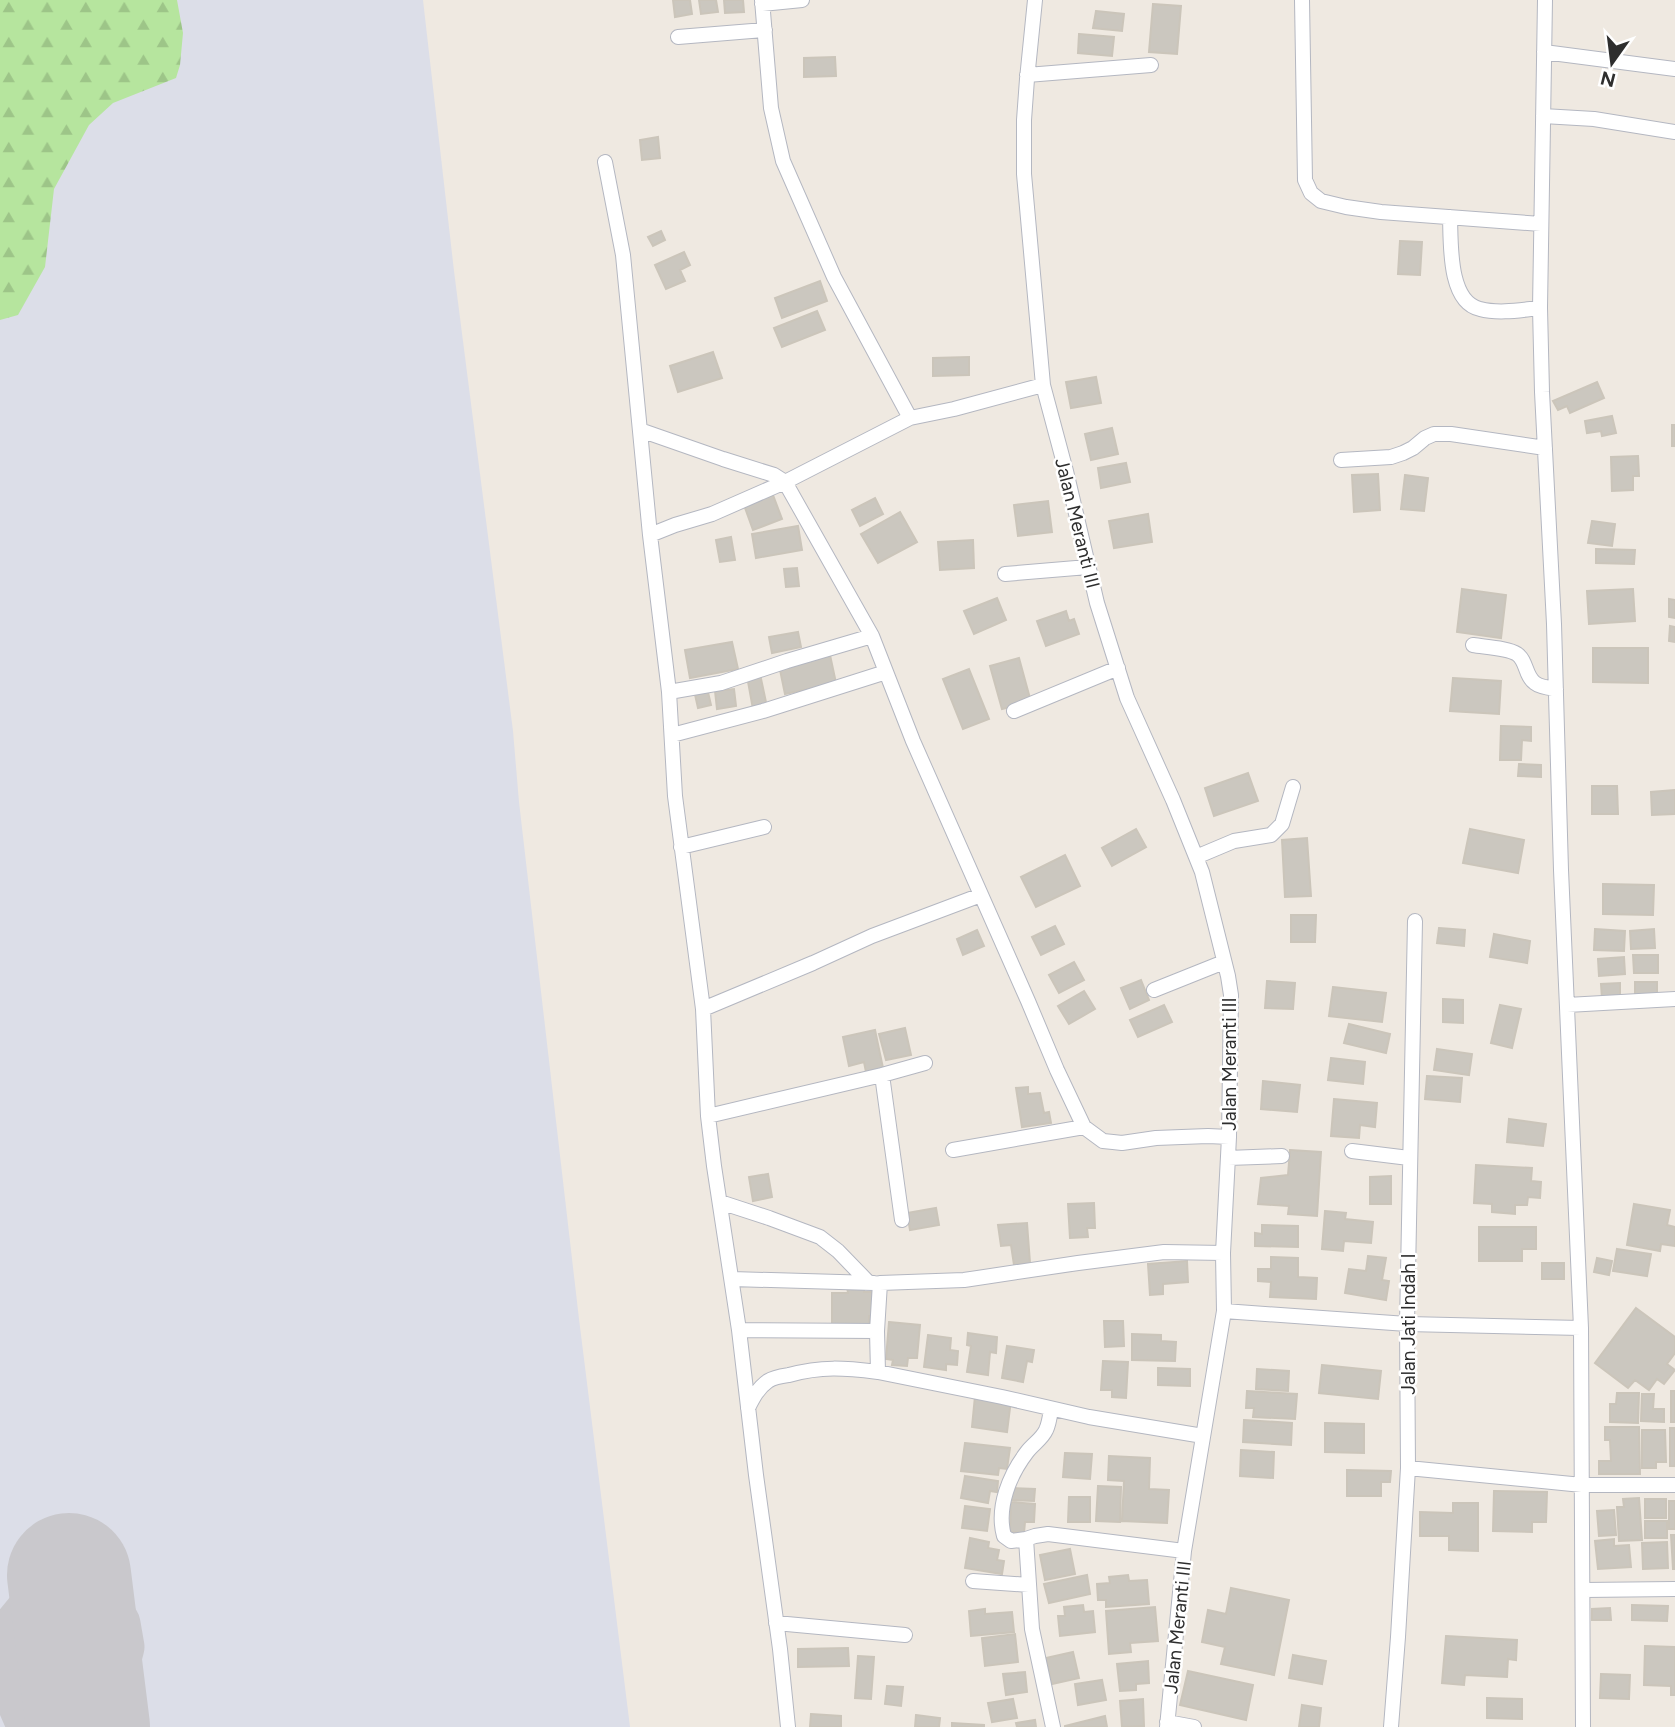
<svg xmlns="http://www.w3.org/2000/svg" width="1675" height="1727" font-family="Figtree,sans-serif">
	<defs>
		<pattern id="forest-firs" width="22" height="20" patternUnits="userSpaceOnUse" patternTransform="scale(1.75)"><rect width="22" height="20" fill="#b6e59e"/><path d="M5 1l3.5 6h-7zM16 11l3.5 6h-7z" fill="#9dc588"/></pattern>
	</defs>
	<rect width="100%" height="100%" fill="#efe9e1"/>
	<path fill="#dcdee8" d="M0 0H423L454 271 513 731 519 802 579 1319 630 1727H0Z"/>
	<path fill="url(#forest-firs)" d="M0 0H177L183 33 180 65 176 78 113 103 89 125 54 189 45 267 18 315 0 320Z"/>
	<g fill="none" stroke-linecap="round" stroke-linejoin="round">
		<path stroke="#c9c8cc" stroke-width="49" d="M32 1727 18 1695 13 1650 17 1627 37 1603 59 1593 77 1591 101 1601 116 1624 120 1647 116 1662 105 1679 84 1695"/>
		<path stroke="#c9c8cc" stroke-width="124" d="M69 1575 88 1727"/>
	</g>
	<path fill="#cbc7bf" stroke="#cbc5ba" stroke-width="2" d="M673 0H690L692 14 675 17Z
		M699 0H716L718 12 701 14Z
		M724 0H743L744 12 725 13Z
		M1153 4 1181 6 1177 54 1149 52Z
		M1096 11 1124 14 1122 31 1093 28Z
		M1079 34 1114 37 1112 56 1078 53Z
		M835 57 836 76 804 77V58Z
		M658 137 660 158 642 160 640 140Z
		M661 231 665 240 653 246 648 237Z
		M1400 241 1422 242 1420 275 1398 274Z
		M684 252 690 265 680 270 685 281 666 289 655 265Z
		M820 281 827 301 782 318 775 298Z
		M817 311 825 330 782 347 774 328Z
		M713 352 722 378 678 392 670 366Z
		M969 357V375L933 376V358Z
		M1096 377 1101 403 1071 408 1066 382Z
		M1597 382 1604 398 1570 413 1567 406 1558 410 1553 401Z
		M1612 416 1616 433 1602 436 1601 431 1587 433 1585 421Z
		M1672 425H1675V446H1672Z
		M1112 428 1118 454 1091 460 1085 434Z
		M1638 456 1639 476H1633V490L1612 491 1611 457Z
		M1126 463 1130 482 1101 488 1098 468Z
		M1378 474 1380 510 1354 512 1352 475Z
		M1405 475 1428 478 1424 511 1401 509Z
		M773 495 782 519 753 530 744 505Z
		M875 498 883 514 860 526 852 510Z
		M1048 501 1052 532 1018 536 1014 505Z
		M900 512 917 542 878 563 861 534Z
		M1148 514 1152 542 1114 548 1109 521Z
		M1592 521 1615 524 1612 546 1588 543Z
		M798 526 802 550 756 558 752 534Z
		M731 537 735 560 720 562 716 540Z
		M973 540 974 568 940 570 938 542Z
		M1596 549 1635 550 1634 564 1596 563Z
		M797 568 799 586 786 587 784 569Z
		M1462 589 1506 595 1501 638 1457 632Z
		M1633 589 1635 621 1589 624 1587 591Z
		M997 598 1006 620 974 634 964 611Z
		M1669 599 1675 600V618L1669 617Z
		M1066 611 1069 621 1074 619 1079 634 1046 646 1037 621Z
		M1670 626 1675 627V642L1669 641Z
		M798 632 801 647 772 653 769 637Z
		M732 642 738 669 690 678 685 650Z
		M1593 648H1648V683L1593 682Z
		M830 655 836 683 785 694 779 665Z
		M1019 658 1031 702 1002 709 990 666Z
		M969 669 989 719 963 729 943 679Z
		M760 674 767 707 753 709 747 676Z
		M1453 678 1501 681 1499 714 1450 711Z
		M707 688 711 705 698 708 694 690Z
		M734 689 736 706 717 709 715 691Z
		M1501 726 1531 727V741L1522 740 1521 760H1500Z
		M1519 764 1541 765V777L1518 776Z
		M1248 773 1258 801 1214 816 1205 788Z
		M1592 786H1617L1618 814H1592Z
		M1675 790V814L1652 815 1651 792Z
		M1136 829 1146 847 1112 866 1102 848Z
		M1470 829 1524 840 1518 873 1463 863Z
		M1307 838 1311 896 1285 897 1282 840Z
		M1065 855 1080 886 1036 907 1021 877Z
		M1603 884 1654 885 1653 915 1603 914Z
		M1291 915H1316L1315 942H1291Z
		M1055 926 1064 944 1041 955 1032 937Z
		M1439 928 1465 930 1464 946 1437 943Z
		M1595 929 1625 931 1624 951 1594 950Z
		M1654 929 1655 948 1631 949 1630 931Z
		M977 930 984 946 963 955 957 939Z
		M1494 934 1530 941 1527 963 1490 957Z
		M1633 955H1658V973H1634Z
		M1624 957 1625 974 1599 976 1598 959Z
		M1074 962 1084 980 1059 993 1049 975Z
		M1141 980 1149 1000 1130 1009 1121 988Z
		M1267 981 1295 983 1293 1009 1265 1008Z
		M1635 982H1657V999L1635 998Z
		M1620 983V998L1602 999 1601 984Z
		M1333 987 1386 993 1382 1022 1329 1016Z
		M1084 991 1095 1009 1069 1024 1058 1006Z
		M1443 999 1463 1000V1023L1443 1022Z
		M1164 1005 1172 1022 1138 1037 1130 1020Z
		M1500 1005 1521 1009 1512 1048 1491 1043Z
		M1349 1024 1390 1034 1386 1053 1344 1043Z
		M905 1028 911 1055 886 1060 879 1034Z
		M875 1030 883 1068 866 1072 864 1062 849 1066 843 1037Z
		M1437 1049 1472 1054 1469 1075 1434 1070Z
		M1331 1058 1365 1062 1363 1084 1328 1080Z
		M1427 1076 1462 1078 1460 1102 1425 1099Z
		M1263 1081 1300 1085 1297 1112 1261 1109Z
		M1028 1087V1094L1040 1093 1044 1113 1049 1112 1051 1123 1022 1127 1016 1088Z
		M1334 1099 1377 1103 1375 1127 1360 1125 1359 1138 1331 1136Z
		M1509 1119 1546 1124 1543 1146 1507 1142Z
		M1290 1150 1321 1152 1317 1216 1288 1214 1289 1206 1258 1204 1261 1178 1288 1175Z
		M1476 1165 1532 1168 1531 1181 1541 1182 1540 1198 1528 1197 1527 1205H1515V1214L1492 1212V1204L1474 1203Z
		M768 1174 772 1197 753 1201 749 1177Z
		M1391 1176V1204H1370V1177Z
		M1094 1203 1095 1228H1087L1088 1237 1070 1238 1068 1204Z
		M1634 1204 1670 1210 1667 1225 1675 1227V1246L1661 1244 1660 1251 1627 1245Z
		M936 1208 939 1225 910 1230 907 1213Z
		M1325 1211 1346 1213 1345 1219 1373 1222 1371 1243 1344 1241 1343 1251 1322 1249Z
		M1027 1223 1030 1263 1014 1265 1011 1245 1001 1246 998 1225Z
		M1262 1225 1298 1226V1247L1255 1246V1233L1262 1234Z
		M1479 1227H1536V1249H1522V1261H1479Z
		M1617 1249 1651 1254 1647 1276 1613 1271Z
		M1368 1256 1386 1258 1382 1280 1389 1281 1386 1300 1345 1293 1349 1269 1366 1271Z
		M1271 1257 1298 1258V1277L1317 1278 1316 1299 1270 1297 1271 1282 1258 1281V1269H1271Z
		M1597 1258 1612 1261 1609 1275 1594 1272Z
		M1187 1261 1188 1282 1163 1284V1294L1150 1295 1148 1264Z
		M1542 1263H1564V1279H1542Z
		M847 1286H864V1292H872L873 1316H869V1324H832V1293H848Z
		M1636 1308 1675 1337V1353L1667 1364 1675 1370 1664 1384 1657 1379 1649 1390 1635 1380 1628 1388 1595 1363Z
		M1104 1321H1123L1124 1346 1105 1347Z
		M889 1322 920 1325 917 1358H908L907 1366 892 1365 893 1360 886 1359Z
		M968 1333 997 1337 996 1353 990 1352 988 1375 967 1372 971 1346 967 1345Z
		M1132 1334 1161 1335V1341L1176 1342 1175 1361 1132 1360Z
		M928 1335 951 1338 950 1350 958 1351 957 1365 946 1364V1370L924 1367Z
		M1007 1346 1034 1350 1032 1362 1027 1361 1023 1382 1002 1378Z
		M1103 1361 1128 1362 1126 1398 1112 1397V1390H1101Z
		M1322 1365 1381 1371 1378 1399 1319 1393Z
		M1158 1368 1190 1369V1386L1158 1385Z
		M1257 1369 1289 1371 1288 1391 1256 1389Z
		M1247 1391 1297 1394 1295 1419 1253 1417 1254 1408H1246Z
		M1671 1391H1675V1422H1671Z
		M1617 1393H1639L1638 1423 1610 1422V1404H1616Z
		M1642 1394H1654L1653 1409H1664V1422L1641 1421Z
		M975 1396 1011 1400 1007 1432 972 1427Z
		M1244 1420 1292 1423 1291 1445 1243 1442Z
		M1325 1423 1364 1424V1453L1325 1452Z
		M1605 1427H1639L1640 1474H1599V1461H1611L1610 1440H1605Z
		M1670 1428H1675V1466H1670Z
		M1642 1430H1665L1666 1462H1656V1468H1642Z
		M965 1443 1010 1448 1007 1469 999 1468 998 1475 961 1471Z
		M1241 1450 1274 1452 1273 1478 1240 1476Z
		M1065 1453 1092 1454 1090 1479 1063 1477Z
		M1109 1456 1150 1458 1149 1489 1169 1490 1167 1523 1122 1521 1124 1481 1108 1480Z
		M1347 1470 1391 1471 1390 1482H1381V1496H1347Z
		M965 1476 998 1481 997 1492 990 1491 988 1503 961 1498Z
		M1098 1486 1121 1487 1120 1522 1096 1521Z
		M1012 1488 1035 1489 1034 1501 1011 1500Z
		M1494 1491 1547 1492 1546 1522H1532V1532L1493 1531Z
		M1069 1497H1090V1522H1068Z
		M1639 1498 1642 1540 1619 1541 1617 1507H1624L1623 1499Z
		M1645 1499H1666V1518H1645Z
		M1669 1501H1675V1529H1669Z
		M1011 1502 1035 1504 1034 1522H1025L1024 1533 1010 1532Z
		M1453 1503H1478V1551L1449 1550V1536H1420V1512L1453 1513Z
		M965 1506 990 1509 987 1531 962 1528Z
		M1614 1510 1616 1535 1599 1536 1597 1511Z
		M1645 1521H1667V1538H1645Z
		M1671 1535H1675V1569H1673Z
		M970 1538 989 1542 988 1548 999 1550 997 1560 1004 1561 1002 1574 965 1568Z
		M1614 1539V1546L1629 1545 1631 1567 1598 1569 1595 1541Z
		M1667 1542 1668 1568 1643 1569 1642 1543Z
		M1070 1549 1075 1574 1045 1580 1040 1555Z
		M1087 1575 1090 1594 1049 1603 1044 1584Z
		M1128 1575 1129 1581 1147 1580 1149 1604 1106 1607V1600H1098L1097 1584 1110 1583 1109 1577Z
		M1231 1588 1289 1600 1274 1675 1221 1664 1225 1647 1202 1642 1208 1610 1226 1614Z
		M1083 1605 1084 1612 1093 1611 1095 1632 1060 1636 1058 1616H1065L1064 1607Z
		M1632 1605 1668 1606 1667 1621 1632 1620Z
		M1155 1607 1158 1641 1130 1643 1131 1652 1109 1654 1106 1611Z
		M1610 1608 1611 1620H1592V1609Z
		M985 1609V1614L1012 1612 1014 1632 971 1636 969 1611Z
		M1015 1634 1018 1662 985 1666 982 1638Z
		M1446 1636 1517 1640 1516 1660 1508 1659 1507 1677 1465 1675 1464 1685 1442 1683Z
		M1645 1646 1675 1647V1695H1671V1686L1644 1685Z
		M848 1648 849 1666 798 1667V1649Z
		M1073 1652 1079 1678 1052 1684 1046 1658Z
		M1293 1655 1326 1661 1322 1684 1289 1678Z
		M858 1656 874 1657 871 1699 855 1698Z
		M1148 1661 1149 1683 1136 1684V1690L1120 1691 1117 1664Z
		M1188 1671 1253 1685 1246 1720 1180 1705Z
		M1025 1672 1027 1692 1006 1695 1003 1674Z
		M1601 1674 1630 1675 1629 1699 1600 1698Z
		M1102 1680 1106 1700 1078 1705 1075 1684Z
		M887 1686 903 1687 901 1706 885 1704Z
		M1487 1698 1522 1699V1719L1487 1718Z
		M1013 1699 1017 1718 992 1722 988 1703Z
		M1143 1699 1144 1726 1122 1727 1120 1701Z
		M1302 1705 1321 1708 1319 1727H1299Z
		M811 1714 841 1716V1727H810Z
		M916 1715 940 1718 939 1727H915Z
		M1105 1716 1107 1727H1065V1726Z
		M1035 1720 1036 1727H1017L1016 1723Z
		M952 1723 984 1725V1727H952Z"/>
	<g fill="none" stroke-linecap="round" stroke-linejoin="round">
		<defs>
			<path id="street" d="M762 0 771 108 783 161 834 277 910 418
				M1035 0 1027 79 1024 120V174L1043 385 1066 471 1097 603 1127 698 1173 800 1202 872 1228 976 1231 995 1229 1137 1223 1253 1224 1311 1184 1551 1167 1727
				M1302 0 1305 180 1311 193 1321 201 1346 207 1381 212 1541 224
				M1545 0 1540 308 1542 392 1554 624 1561 870 1581 1328 1583 1727
				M762 4 802 0
				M678 37 765 30
				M1544 52 1675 69
				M1027 75 1151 65
				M1543 116 1594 119 1675 132
				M605 162 623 255 650 535
				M1450 217C1451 243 1448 302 1480 309 1499 314 1521 310 1540 308
				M1043 385 954 409 910 418 785 482 712 514 675 525 650 535 669 692 721 683 787 661 872 636 913 741 1028 1001 1057 1070 1084 1127 1103 1141 1113 1142 1122 1143 1156 1138 1208 1136 1229 1137
				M640 430 723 459 774 475 785 482 872 636
				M1341 460 1391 457 1403 453 1413 448 1425 438 1434 434H1451L1545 448
				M1005 574 1088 567
				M1473 645C1485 647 1508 648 1517 654 1527 661 1525 676 1535 683 1540 687 1549 688 1556 689
				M669 692 675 796 703 1009 708 1116 714 1166 739 1330 756 1475 780 1649 788 1727
				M1014 711 1118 668
				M672 735 763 711 886 672
				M681 847 764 827
				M1196 857 1234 841 1271 835 1282 824 1293 787
				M1154 990 1224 962
				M1567 1005 1675 999
				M703 1009 813 963 872 936 981 895
				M882 1075 925 1063
				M708 1116 882 1075 902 1220
				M953 1150 1084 1127
				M1352 1151 1409 1158
				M1228 1158 1282 1156
				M720 1202 769 1218 820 1237 838 1251 869 1283
				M732 1279 874 1283
				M1224 1311 1407 1324 1581 1328
				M739 1330 877 1331
				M748 1408C753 1398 758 1388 768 1381 774 1377 782 1376 789 1375 822 1366 844 1368 878 1372
				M1203 1436 1089 1417 1002 1397 878 1372 877 1331 880 1283 964 1280 1078 1263 1164 1252 1223 1253
				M1408 1468 1582 1485H1675
				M1026 1539 1011 1541 1004 1536C996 1507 1010 1474 1027 1452 1033 1444 1042 1439 1046 1430 1049 1424 1050 1416 1051 1409
				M973 1581 1029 1585
				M1584 1590 1675 1589
				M776 1623 905 1635
				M1167 1722 1194 1727
				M1053 1727 1032 1629 1026 1539 1035 1536 1048 1534 1184 1551
				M1391 1727 1398 1637 1408 1468 1407 1324 1415 921"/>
		</defs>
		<use href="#street" stroke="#b4b7c1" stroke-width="16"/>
		<use href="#street" stroke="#fff" stroke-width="14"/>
	</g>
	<g text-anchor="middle" stroke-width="5" stroke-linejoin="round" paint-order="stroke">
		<g font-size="19" fill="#2e2e2e" stroke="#fff">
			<text transform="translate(1078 523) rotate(76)" y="7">Jalan Meranti III</text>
			<text transform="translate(1229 1064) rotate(-90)" y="7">Jalan Meranti III</text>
			<text transform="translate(1408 1324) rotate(-90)" y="7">Jalan Jati Indah I</text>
			<text transform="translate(1177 1627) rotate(-84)" y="7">Jalan Meranti III</text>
		</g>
	</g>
	<g transform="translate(1612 63) rotate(194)" stroke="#ffffff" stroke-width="5" paint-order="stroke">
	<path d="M0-5L12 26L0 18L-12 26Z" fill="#2e2e2e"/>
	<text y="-10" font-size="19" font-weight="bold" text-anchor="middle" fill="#2e2e2e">N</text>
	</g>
</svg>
